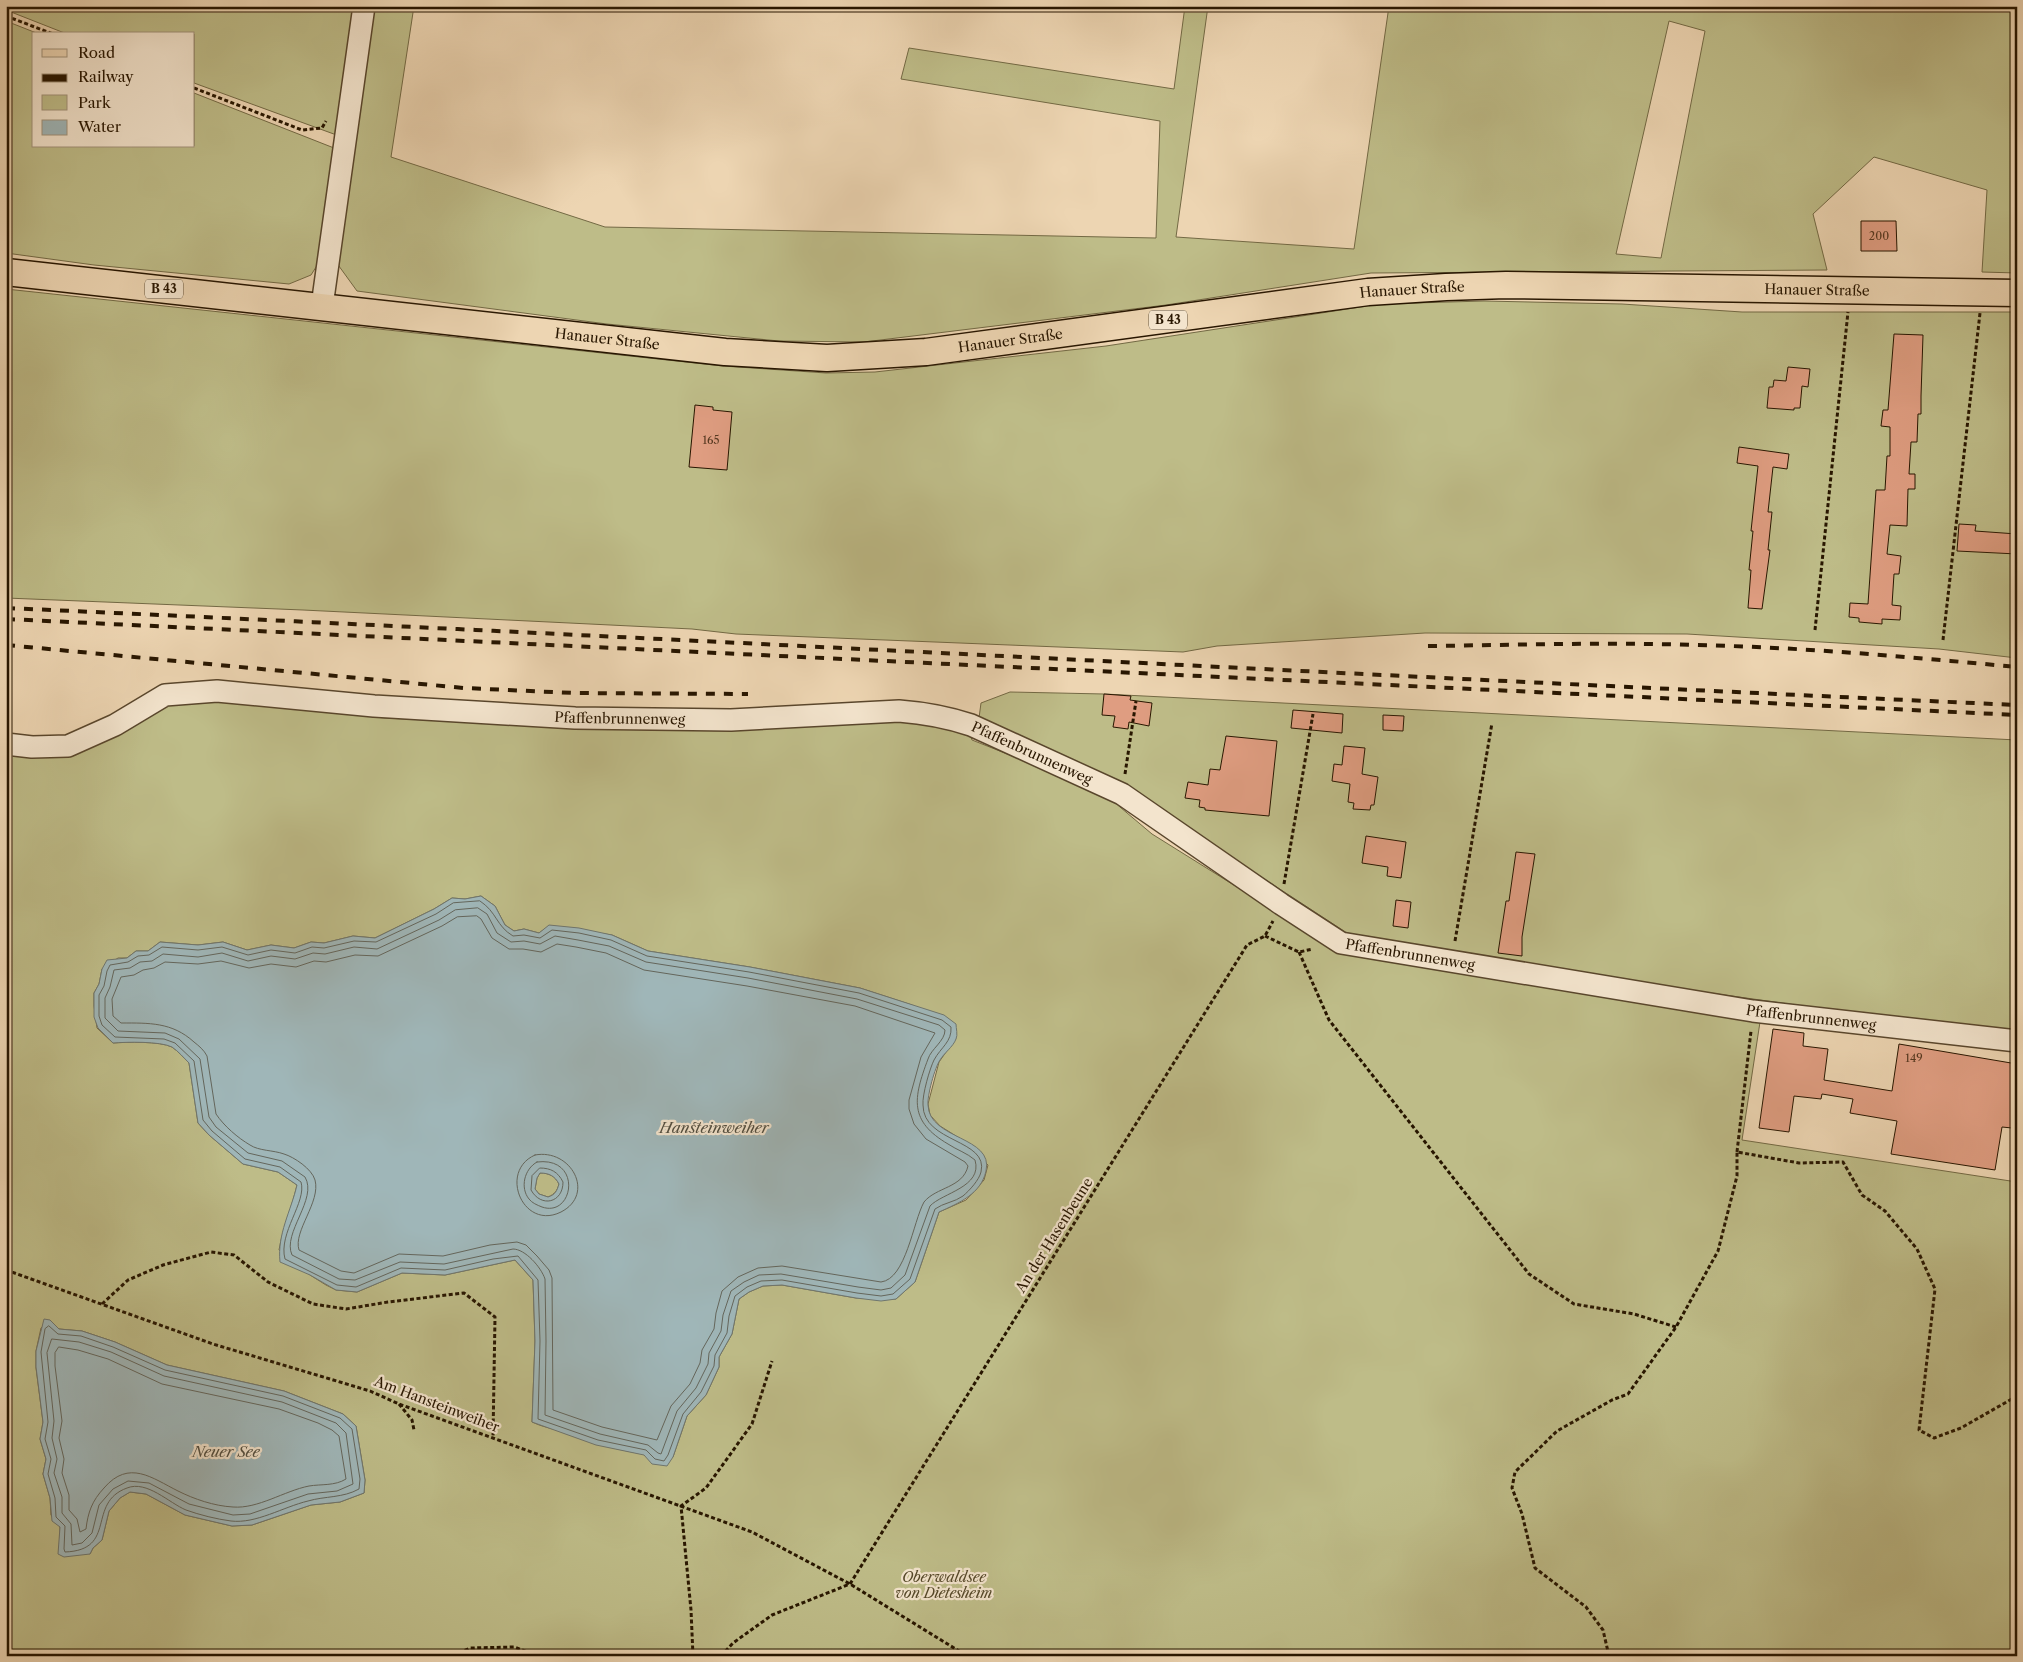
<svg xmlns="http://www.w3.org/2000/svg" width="2023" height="1662" font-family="'Libre Caslon Text',serif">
	<rect width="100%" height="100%" fill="#edd5b2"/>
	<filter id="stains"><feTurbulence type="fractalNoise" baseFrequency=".004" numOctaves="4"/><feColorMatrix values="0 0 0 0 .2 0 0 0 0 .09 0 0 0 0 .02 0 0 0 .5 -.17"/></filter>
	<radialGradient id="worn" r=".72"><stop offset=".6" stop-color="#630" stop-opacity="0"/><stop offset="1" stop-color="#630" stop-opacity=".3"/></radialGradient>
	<path fill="#bebc88" stroke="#736944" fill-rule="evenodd" d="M6 6H358L342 137 194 83V34H67L6 10Z
		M372 6H414L391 157 605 227 1156 238 1160 121 901 79 909 48 1174 89 1185 6H1208L1176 237 1354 249 1389 6H2017V273L1982 272 1987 190 1874 157 1813 214 1827 270 1371 273 1166 305 864 342 779 341 607 324 357 291 336 262ZM1669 21 1705 31 1661 258 1616 254Z
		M6 21 39 34H34V146H194V93L334 148 323 256 311 275 289 284 94 265 6 253Z
		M6 289 723 366 826 373 875 372 1106 346 1380 304 1484 301 1622 304 1742 312H2017V658L1939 649 1687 634 1425 633 1217 646 1183 652 736 634 692 629 303 610 6 598Z
		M1010 692 1104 694 2017 740V1036L1532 968 1347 933 1116 782 979 718 981 703Z
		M189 700 213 701 385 718 527 725 922 718 969 730 972 740 1101 791 1152 834 1330 945 1760 1022 1742 1140 2017 1182V1656H6V751L78 752 108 740 158 707ZM481 896 495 906 505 925 514 931 524 929 539 933 549 926 612 935 648 951 750 967 860 988 912 1005 956 1038 939 1062 928 1104 930 1115 940 1126 956 1136 988 1165 984 1180 966 1200 939 1212 915 1282 896 1299 856 1298 782 1285 763 1286 749 1292 739 1299 732 1334 719 1357V1367L706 1395 687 1416 673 1457C630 1454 601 1446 562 1432 552 1428 542 1427 532 1422L535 1341 533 1280 515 1260 445 1275 402 1273 357 1292 336 1290 326 1285 310 1275 279 1250C283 1227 292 1207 297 1185L278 1172 243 1164 209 1135 198 1123 189 1063C184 1058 178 1051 172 1047 160 1041 127 1042 113 1043L97 1028 94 1006V993L99 984 102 969 118 958H127L136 951H148L160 942 198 945 223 942 247 950 271 945 294 948 311 942 324 943 353 936 375 938 434 909 452 898 465 899ZM50 1320 59 1329 82 1331 115 1342 167 1365 284 1391 343 1414 356 1426 365 1480 364 1493 340 1502 311 1505 252 1525 232 1526 185 1515 146 1494 130 1492 120 1498 109 1511 102 1540 93 1548 90 1554 60 1539V1527L51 1515 50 1498 43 1474 46 1459 40 1439 43 1422 36 1368V1351L41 1328Z
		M540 1173C549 1173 555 1176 559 1184 557 1191 555 1194 548 1197L539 1194 535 1189 537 1178Z"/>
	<path fill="#9fb6b8" stroke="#6f766e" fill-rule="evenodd" d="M481 896 495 906 505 925 514 931 524 929 539 933 549 925 579 928 612 935 648 951 750 967 860 988 944 1015 956 1024C956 1028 958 1035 956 1039 953 1047 944 1053 940 1060 935 1067 927 1096 928 1105 929 1140 994 1136 986 1171 981 1194 959 1203 939 1212L915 1282 896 1299 881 1301 856 1298 782 1285 763 1286 749 1292 739 1299 732 1334 719 1357V1367L706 1395 687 1416 673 1457 667 1466 652 1464 644 1455 596 1445 532 1422 535 1341 533 1280 515 1260 445 1275 402 1273 357 1292 336 1290 310 1275 280 1262C277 1234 291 1211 297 1185L278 1172 243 1164 209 1135 198 1123 189 1063C184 1058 178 1051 172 1047 160 1041 126 1042 113 1043L98 1028 94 1017V993L99 984 102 969 107 960 127 958 136 951H148L160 942 198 945 223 942 247 950 271 945 294 948 311 942 324 943 353 936 375 938 434 909 452 898 465 899ZM540 1173C549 1173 555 1176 559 1184 557 1191 555 1195 548 1197L539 1194 535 1189 537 1178Z
		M44 1319 50 1320 59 1329 82 1331 115 1342 167 1365 284 1391 343 1414 356 1426 365 1480 364 1493 340 1502 311 1505 252 1525 232 1526 185 1515 146 1494 130 1492 120 1498 109 1511 102 1540 93 1548 90 1554 64 1557 58 1554 60 1527 52 1521 50 1498 43 1474 46 1459 40 1439 43 1422 36 1367V1351Z"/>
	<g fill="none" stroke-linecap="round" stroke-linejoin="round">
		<path stroke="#64665c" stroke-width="1" d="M480 901C497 912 496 926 513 936L524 935 540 938 552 930 579 933 611 940 647 956 749 972 859 993 942 1020 951 1027C952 1042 941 1047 934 1060 930 1068 922 1095 923 1105 923 1143 989 1139 981 1172 979 1180 970 1190 963 1196 955 1202 943 1203 935 1209L910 1279 893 1294 881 1296 857 1293 782 1280 761 1281 747 1287 735 1296 729 1316 727 1333 715 1355 714 1366 701 1392 683 1414 668 1455 664 1461 655 1459 646 1450 598 1440 538 1419 540 1341 538 1280 518 1256 493 1259 445 1270 401 1268 356 1287 337 1285 285 1259C278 1233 307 1202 301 1182L280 1167 245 1159 212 1131 203 1120 194 1061 175 1043 164 1039 115 1037 102 1025 99 1016V995L104 986 107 971 110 965 128 962 138 956 149 955 162 947 198 950 222 947 248 955 271 950 295 953 312 947 324 948 354 941 376 942 436 914 453 903Z
			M478 908 487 914 497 933 511 942 524 941 540 944 555 936 578 940 609 946 646 962 748 978 857 999 939 1025 945 1030C945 1041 931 1049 928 1059 913 1099 909 1121 948 1144 957 1150 967 1153 975 1160 983 1187 942 1193 930 1206L905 1275 891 1288 881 1290 858 1287 781 1274 759 1275 744 1282 731 1291 723 1315 721 1331 709 1353 708 1364 696 1388 677 1411 661 1454 658 1453 648 1445 600 1434 545 1415 546 1341 545 1279C541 1267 525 1249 513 1249L444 1264 400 1262 355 1280 339 1279 292 1255C282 1233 318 1199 305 1177L282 1161 248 1153 216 1127 209 1117 200 1059 179 1039 165 1033 118 1031 105 1018V998L110 987 114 970 130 968 140 962 152 961 163 954 198 957 222 953 248 961 271 956 295 959 313 953 325 954 354 947 377 949 439 920 455 910Z
			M477 916 481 919 492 938 509 949H523L541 952 557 944 576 947 606 953 644 970 747 986 855 1006 935 1033 921 1057 909 1100V1109L914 1124 926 1139 965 1162 968 1166C963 1188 936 1187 924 1202 913 1222 906 1279 881 1282L782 1266 758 1268 738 1277 722 1291 716 1313 714 1329 702 1350 700 1363 690 1384 671 1406 657 1440 602 1427 553 1410 552 1278 549 1270 537 1256 526 1245 517 1242 490 1245 443 1256 399 1254 354 1273 341 1271 299 1250C293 1231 321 1202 315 1180 312 1169 294 1157 284 1154 273 1150 259 1151 250 1145 238 1138 224 1126 216 1114L207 1056C204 1050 199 1046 194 1042 172 1022 149 1023 121 1023L113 1016 112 999 121 977 134 975 143 970 154 968 165 962 198 964 221 961 249 968 271 964 296 967 314 961 326 962 355 955 378 956 442 926 457 917Z
			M535 1155C571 1148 596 1194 561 1212 523 1231 498 1171 535 1155Z
			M537 1162C583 1156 574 1218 542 1207 537 1205 532 1203 529 1199 520 1188 524 1169 537 1162Z
			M540 1168C551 1168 558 1172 563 1182 563 1203 541 1208 531 1190L532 1176Z
			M49 1326 58 1334 81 1336 113 1347 165 1370 283 1396 340 1418 352 1429 360 1479 359 1489C343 1498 325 1496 308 1501 283 1507 256 1524 231 1521 216 1519 200 1515 186 1510 169 1503 147 1480 127 1488 86 1503 118 1550 65 1552L64 1549 65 1526 56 1517 55 1498 48 1474 51 1459 45 1439 48 1422 41 1352 45 1329Z
			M52 1339 79 1342 111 1352 164 1376 282 1402 336 1423 346 1433 353 1484 337 1491 308 1494 250 1514 233 1515 189 1504 149 1483 128 1481 113 1489 99 1505 92 1533 82 1543 72 1545 71 1524 62 1513V1497L54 1473 57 1459 52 1438 54 1421 47 1353Z
			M59 1347 78 1350 108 1359 162 1384 279 1409 318 1423 332 1430 339 1436 346 1479C335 1486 321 1484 309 1486 284 1491 258 1509 233 1507 214 1506 194 1499 178 1491 152 1478 129 1459 104 1488 92 1501 88 1512 86 1529L80 1532 77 1519 69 1510V1495L62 1473 64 1459 59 1438 62 1421 55 1366V1353Z"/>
	</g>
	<path fill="#df9d81" stroke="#281600" d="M1861 221H1896L1897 251H1861Z
		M1894 334 1923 335 1921 396V414H1918L1917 442H1911L1909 474H1915V489H1908L1907 526 1890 525 1887 554 1901 556 1899 574H1894L1892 605 1901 606 1900 620 1882 619V624L1859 622V618L1849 617 1850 603 1868 604 1876 490H1885L1887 456H1890V427L1881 426 1883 410H1888Z
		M1788 367 1810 369 1808 387 1802 386 1800 408H1794V410L1767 408 1769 387H1773L1774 380 1786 381Z
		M695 405 713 407V410L732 412 727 470 689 467Z
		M1739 447 1789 454 1787 469 1773 467 1768 512H1772L1768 550H1770L1762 609 1748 608 1751 570H1749L1753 531H1751L1758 466 1737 463Z
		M1959 524 1976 525 1975 531 2017 534V554L1957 551Z
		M1104 694 1131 696 1130 700 1152 703 1149 726 1129 722 1128 729 1113 727 1115 716 1102 715Z
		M1293 710 1343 714 1342 733 1291 728Z
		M1383 715 1404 716 1403 731 1383 730Z
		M1226 736 1277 741 1269 816 1205 810V808L1199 807 1200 800 1185 798 1188 782 1208 785 1210 769 1220 770Z
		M1344 746 1365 748 1362 774 1378 777 1374 805H1371L1370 810 1353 809 1354 803 1348 802 1350 784 1332 781 1334 764 1342 765Z
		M1366 836 1406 842 1401 878 1387 876 1388 867 1362 863Z
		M1516 852 1535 854 1522 937V956L1498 953 1506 901H1509Z
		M1396 900 1411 902 1408 928 1393 926Z
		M1773 1029 1804 1033 1803 1046 1828 1049 1824 1080 1892 1091 1899 1044 2017 1064V1101L2012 1128 2002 1127 1995 1170 1891 1154 1897 1121 1850 1113 1853 1099 1822 1094 1821 1099 1794 1096 1789 1132 1759 1128Z"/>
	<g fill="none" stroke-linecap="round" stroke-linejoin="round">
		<defs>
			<g id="minor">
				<path d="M322 306 364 6"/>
				<path id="s1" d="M6 744 32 747 68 746 115 725 165 695 217 691 374 706 575 718 731 720 899 711C925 713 947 717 971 725L1122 794 1281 904 1341 943 1753 1011 2017 1041"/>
			</g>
			<g id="major">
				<path id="s2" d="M6 272 725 352 827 358 926 352 1368 292 1446 287 1506 285 2017 293"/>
			</g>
		</defs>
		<use href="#minor" stroke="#59462c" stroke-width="24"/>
		<use href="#major" stroke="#281600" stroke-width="29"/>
		<path stroke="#281600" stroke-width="3" stroke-dasharray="4 2.5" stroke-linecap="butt" d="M6 16 53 34
			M194 88 302 130 322 128 326 121
			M1815 630 1848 312
			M1943 640 1980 313
			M1125 774 1136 701
			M1284 884 1313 714
			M1265 936 1299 952 1313 949
			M1455 941 1492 723
			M1299 952 1329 1020 1529 1274 1574 1304 1634 1314 1676 1327
			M1737 1152 1751 1031
			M6 1270 213 1344 370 1391 399 1404 752 1532 850 1584 967 1656
			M102 1304 128 1280 163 1265 211 1252 234 1255 268 1282 313 1304 346 1309 388 1302 464 1293 495 1317 493 1437
			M399 1404 412 1420 414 1430
			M850 1584 1247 945 1265 936 1273 921
			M453 1656 470 1648 514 1647 539 1656
			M693 1656 691 1610 681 1506 706 1488 752 1424 772 1361
			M721 1656 733 1643 772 1615 850 1584
			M1609 1656 1603 1630 1586 1607 1535 1568 1522 1514 1512 1488 1515 1472 1557 1431 1612 1400 1628 1394 1676 1327 1718 1251 1737 1176V1152L1799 1163 1843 1162 1862 1195 1885 1211 1917 1249 1935 1289 1919 1430 1934 1438 1961 1428 2017 1396"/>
		<use href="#minor" stroke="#f3e4cd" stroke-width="21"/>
		<use href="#major" stroke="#edd5b2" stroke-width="26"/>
		<path stroke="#281600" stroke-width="4" stroke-dasharray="9 9" stroke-linecap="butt" d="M6 608C677 638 1346 675 2017 705
			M6 619 2017 715
			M6 645 464 688 574 693 748 694
			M1428 646C1516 645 1604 642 1693 645 1801 647 1909 657 2017 667"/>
	</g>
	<g text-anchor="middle" stroke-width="4.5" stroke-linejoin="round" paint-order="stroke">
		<g font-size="11" fill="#563820">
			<text x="1879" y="240">200</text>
			<text x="711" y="444">165</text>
			<text x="1914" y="1062">149</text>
		</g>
		<g fill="#f3e4cd" stroke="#65543e" stroke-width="1">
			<rect x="145" y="279.5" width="38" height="19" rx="4"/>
			<rect x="1149" y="310.5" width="38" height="19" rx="4"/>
		</g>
		<g font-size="12" font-weight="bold" fill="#281600">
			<text x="164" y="293">B 43</text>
			<text x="1168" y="324">B 43</text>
		</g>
		<g font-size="14" fill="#281600" stroke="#f3e4cd">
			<text dy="5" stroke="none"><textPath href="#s2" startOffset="1415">Hanauer Straße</textPath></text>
			<text dy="5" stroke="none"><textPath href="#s2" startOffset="1820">Hanauer Straße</textPath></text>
			<text dy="5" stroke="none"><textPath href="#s2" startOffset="605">Hanauer Straße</textPath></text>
			<text dy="5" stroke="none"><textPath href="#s2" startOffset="1010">Hanauer Straße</textPath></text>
			<text dy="5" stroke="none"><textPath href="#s1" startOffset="628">Pfaffenbrunnenweg</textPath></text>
			<text dy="5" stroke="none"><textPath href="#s1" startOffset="1048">Pfaffenbrunnenweg</textPath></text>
			<text dy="5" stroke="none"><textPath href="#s1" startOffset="1482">Pfaffenbrunnenweg</textPath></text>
			<text dy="5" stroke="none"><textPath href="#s1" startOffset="1888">Pfaffenbrunnenweg</textPath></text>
			<text transform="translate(1054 1235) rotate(-58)" y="5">An der Hasenbeune</text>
			<text transform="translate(437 1404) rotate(21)" y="5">Am Hansteinweiher</text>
		</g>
		<g font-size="14" font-style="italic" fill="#554829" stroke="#f3e4cd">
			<text x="944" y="1582">Oberwaldsee<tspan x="944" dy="16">von Dietesheim</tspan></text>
		</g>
		<g font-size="15" font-style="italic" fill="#524e40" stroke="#f3e4cd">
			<text x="714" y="1133">Hansteinweiher</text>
			<text x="226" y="1457">Neuer See</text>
		</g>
	</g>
	<rect width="2023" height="1662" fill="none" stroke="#edd5b2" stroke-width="25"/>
	<rect x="8" y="8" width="2008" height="1647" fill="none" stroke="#281600" stroke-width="2.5"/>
	<rect x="12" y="12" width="1998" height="1637" fill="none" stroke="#281600"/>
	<rect x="32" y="32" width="162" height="115" fill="#f3e4cd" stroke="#a2927b"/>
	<rect x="42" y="49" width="25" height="8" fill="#edd5b2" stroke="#a2927b"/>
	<text x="78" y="58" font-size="15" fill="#281600">Road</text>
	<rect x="42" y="74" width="25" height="8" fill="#281600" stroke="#a2927b"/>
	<text x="78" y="82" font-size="15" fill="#281600">Railway</text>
	<rect x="42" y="95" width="25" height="15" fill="#bebc88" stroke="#a2927b"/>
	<text x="78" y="108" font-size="15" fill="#281600">Park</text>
	<rect x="42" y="120" width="25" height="15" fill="#9fb6b8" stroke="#a2927b"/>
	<text x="78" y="132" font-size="15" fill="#281600">Water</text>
	<rect width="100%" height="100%" filter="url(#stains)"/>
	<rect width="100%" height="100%" fill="url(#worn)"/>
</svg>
